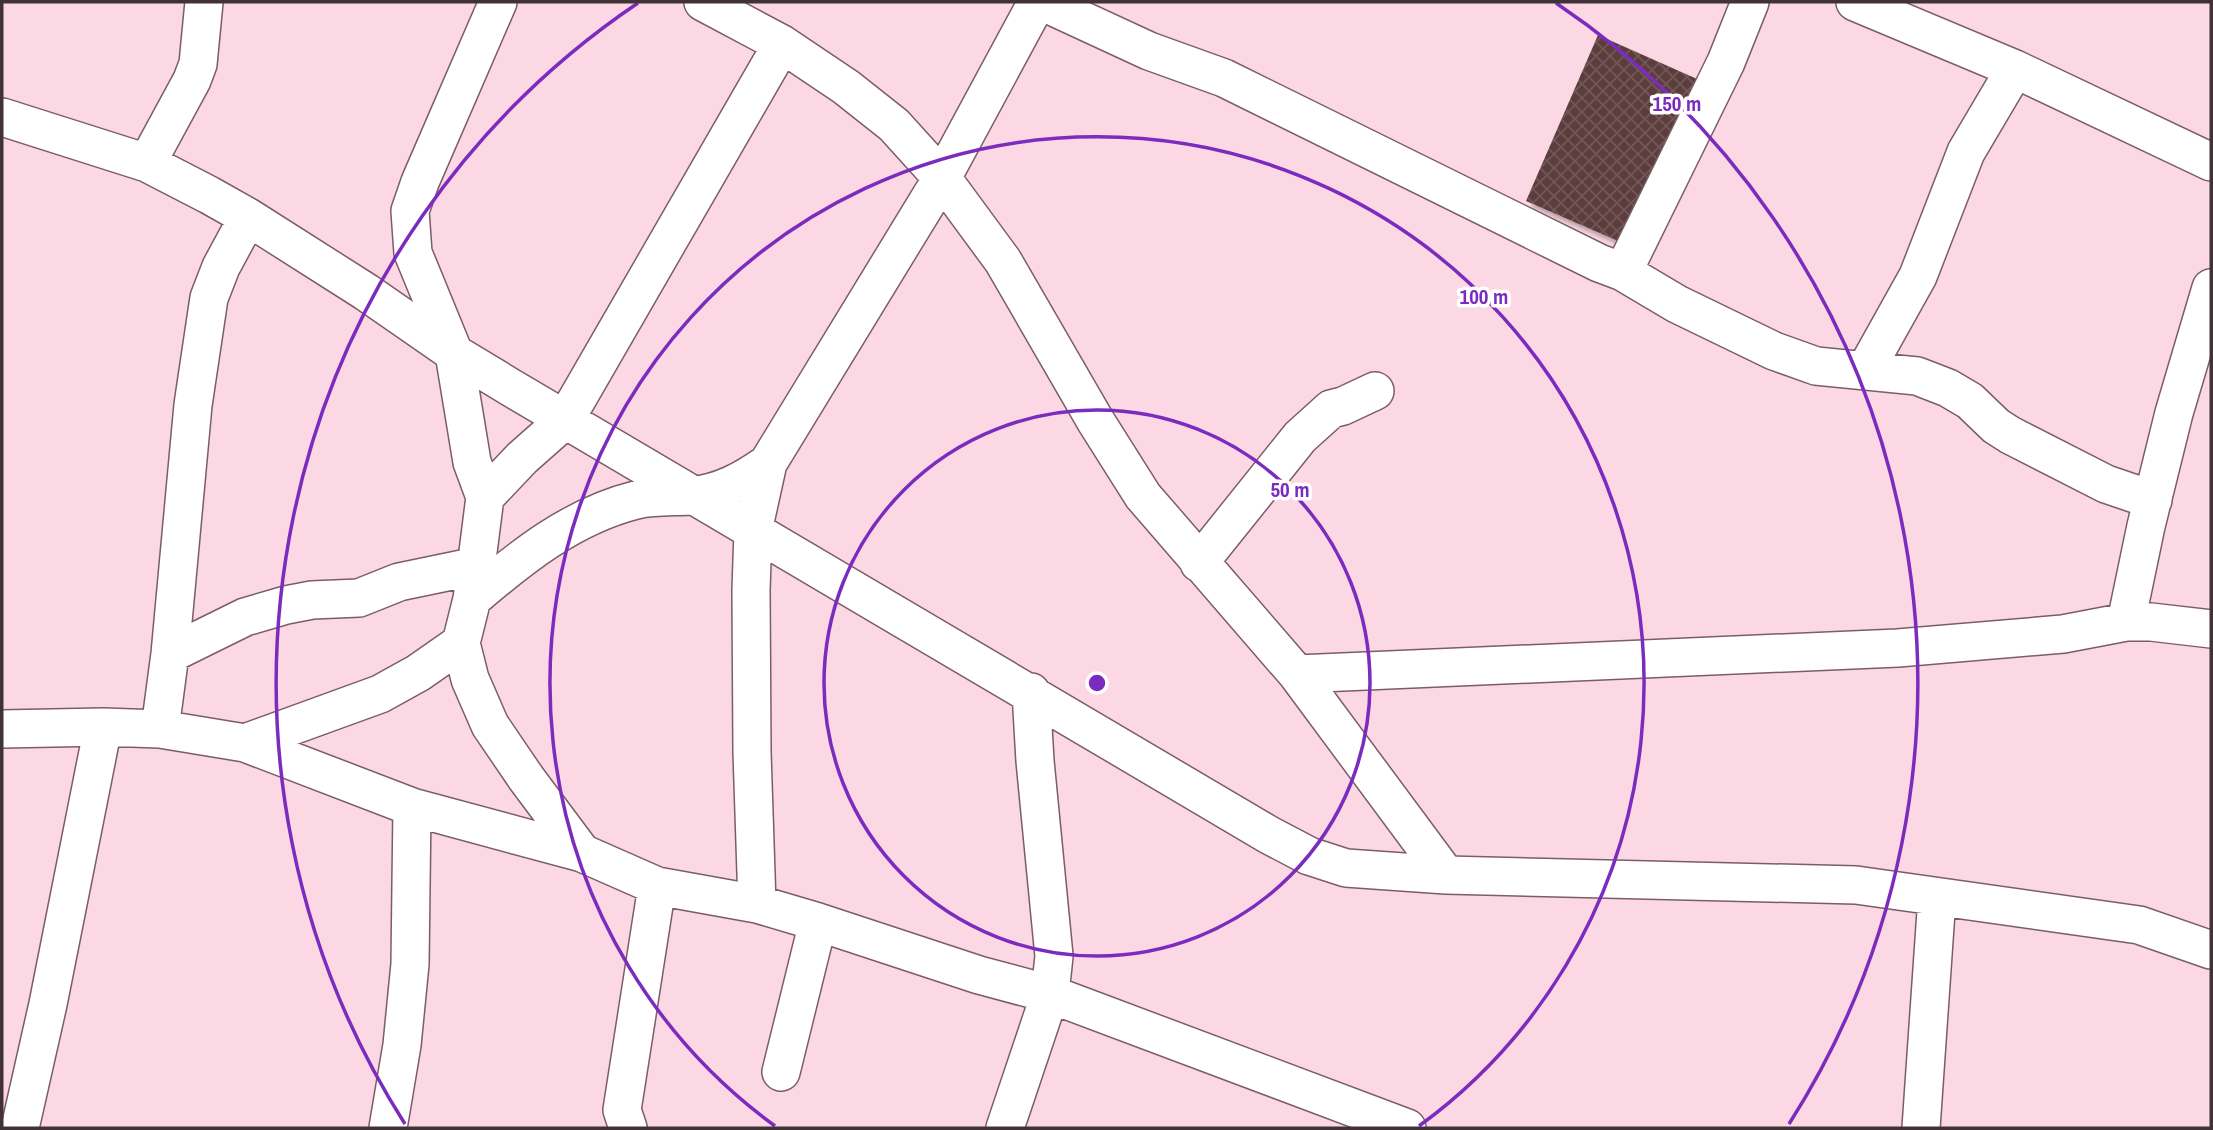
<svg xmlns="http://www.w3.org/2000/svg" width="2213" height="1130" font-family="'Archivo Narrow',sans-serif">
	<defs>
		<pattern id="building-cross-hatch" width="8" height="8" patternUnits="userSpaceOnUse" patternTransform="scale(1.75)"><rect width="8" height="8" fill="#5c3e3c"/><path d="M0 0l8 8M0 8l8-8" fill="none" stroke="#715857"/></pattern>
		<filter id="shadow"><feDropShadow dx="6" dy="6" stdDeviation="2" flood-color="#0004"/></filter>
	</defs>
	<rect width="100%" height="100%" fill="#fbd8e3"/>
	<path fill="url(#building-cross-hatch)" filter="url(#shadow)" d="M1598 35 1697 79 1625 244 1526 201Z"/>
	<g fill="none" stroke-linecap="round" stroke-linejoin="round">
		<defs>
			<path id="minor" d="M498 2 420 182 410 211 413 253 454 353 472 462 485 497 472 599 461 643 470 679 490 725 526 778 582 853
				M703 2 782 44 846 87 894 125 942 178 1003 261 1095 420 1143 496 1297 674 1446 875
				M1043 2 1149 51 1224 78 1599 263 1623 272 1677 304 1774 351 1816 366 1917 376 1948 388 1970 401 1996 426 2010 435 2106 484 2153 500
				M1855 2 2015 69 2211 162
				M2 117 147 163 209 195 248 217 366 292 454 353 510 387C762 538 1017 684 1269 835L1309 856 1346 868 1446 875 1856 885 2139 925 2211 950
				M147 163 192 80 198 64 204 2
				M1623 272 1726 62 1750 2
				M1865 371 1918 276 1966 152 2015 69
				M485 497 522 458 565 420 782 44
				M1199 563 1300 437 1331 409 1343 406 1375 391
				M472 599C521 557 572 516 636 500 653 496 673 497 690 496 721 493 744 480 768 463
				M2126 622 2146 526 2174 413 2211 288
				M170 654 245 617 286 605 312 600 359 598 399 582 476 566
				M1297 674 1898 648 2063 634 2126 622H2151L2211 629
				M2 729 103 727 160 729 245 743 412 807 582 853 657 886 757 904 818 922 979 975 1050 994 1407 1128
				M160 729 170 654 193 405 209 298 221 267 248 217
				M245 743 380 694 418 673 461 643
				M757 904 752 752 751 590 753 531 768 463 942 178 1037 2
				M781 1072 818 922
				M20 1128 48 1004 103 727
				M388 1128 402 1045 410 964 412 807
				M628 1128 622 1110 657 886
				M1005 1128 1050 994 1054 956 1035 761 1031 692
				M1921 1128 1937 897"/>
		</defs>
		<use href="#minor" stroke="#7b5d67" stroke-width="40"/>
		<use href="#minor" stroke="#fff" stroke-width="37"/>
	</g>
	<g fill="none" stroke="#7b2cbf" stroke-width="3.5">
		<circle cx="1097" cy="683" r="273"/>
		<path d="M775 1126A547 547 0 1 1 1419 1126"/>
		<path d="M405 1124A820 820 0 0 1 638 3M1556 3A820 820 0 0 1 1789 1124"/>
	</g>
	<circle cx="1097" cy="683" r="10" fill="#7b2cbf" stroke="#fff" stroke-width="3.5"/>
	<g font-size="21" text-anchor="middle" font-weight="bold" fill="#7b2cbf" stroke="#fff" stroke-width="7" stroke-linejoin="round" paint-order="stroke">
		<text x="1677" y="111">150 m</text>
		<text x="1484" y="304">100 m</text>
		<text x="1290" y="497">50 m</text>
	</g>
	<rect width="2213" height="1130" fill="none" stroke="#403237" stroke-width="7"/>
</svg>
